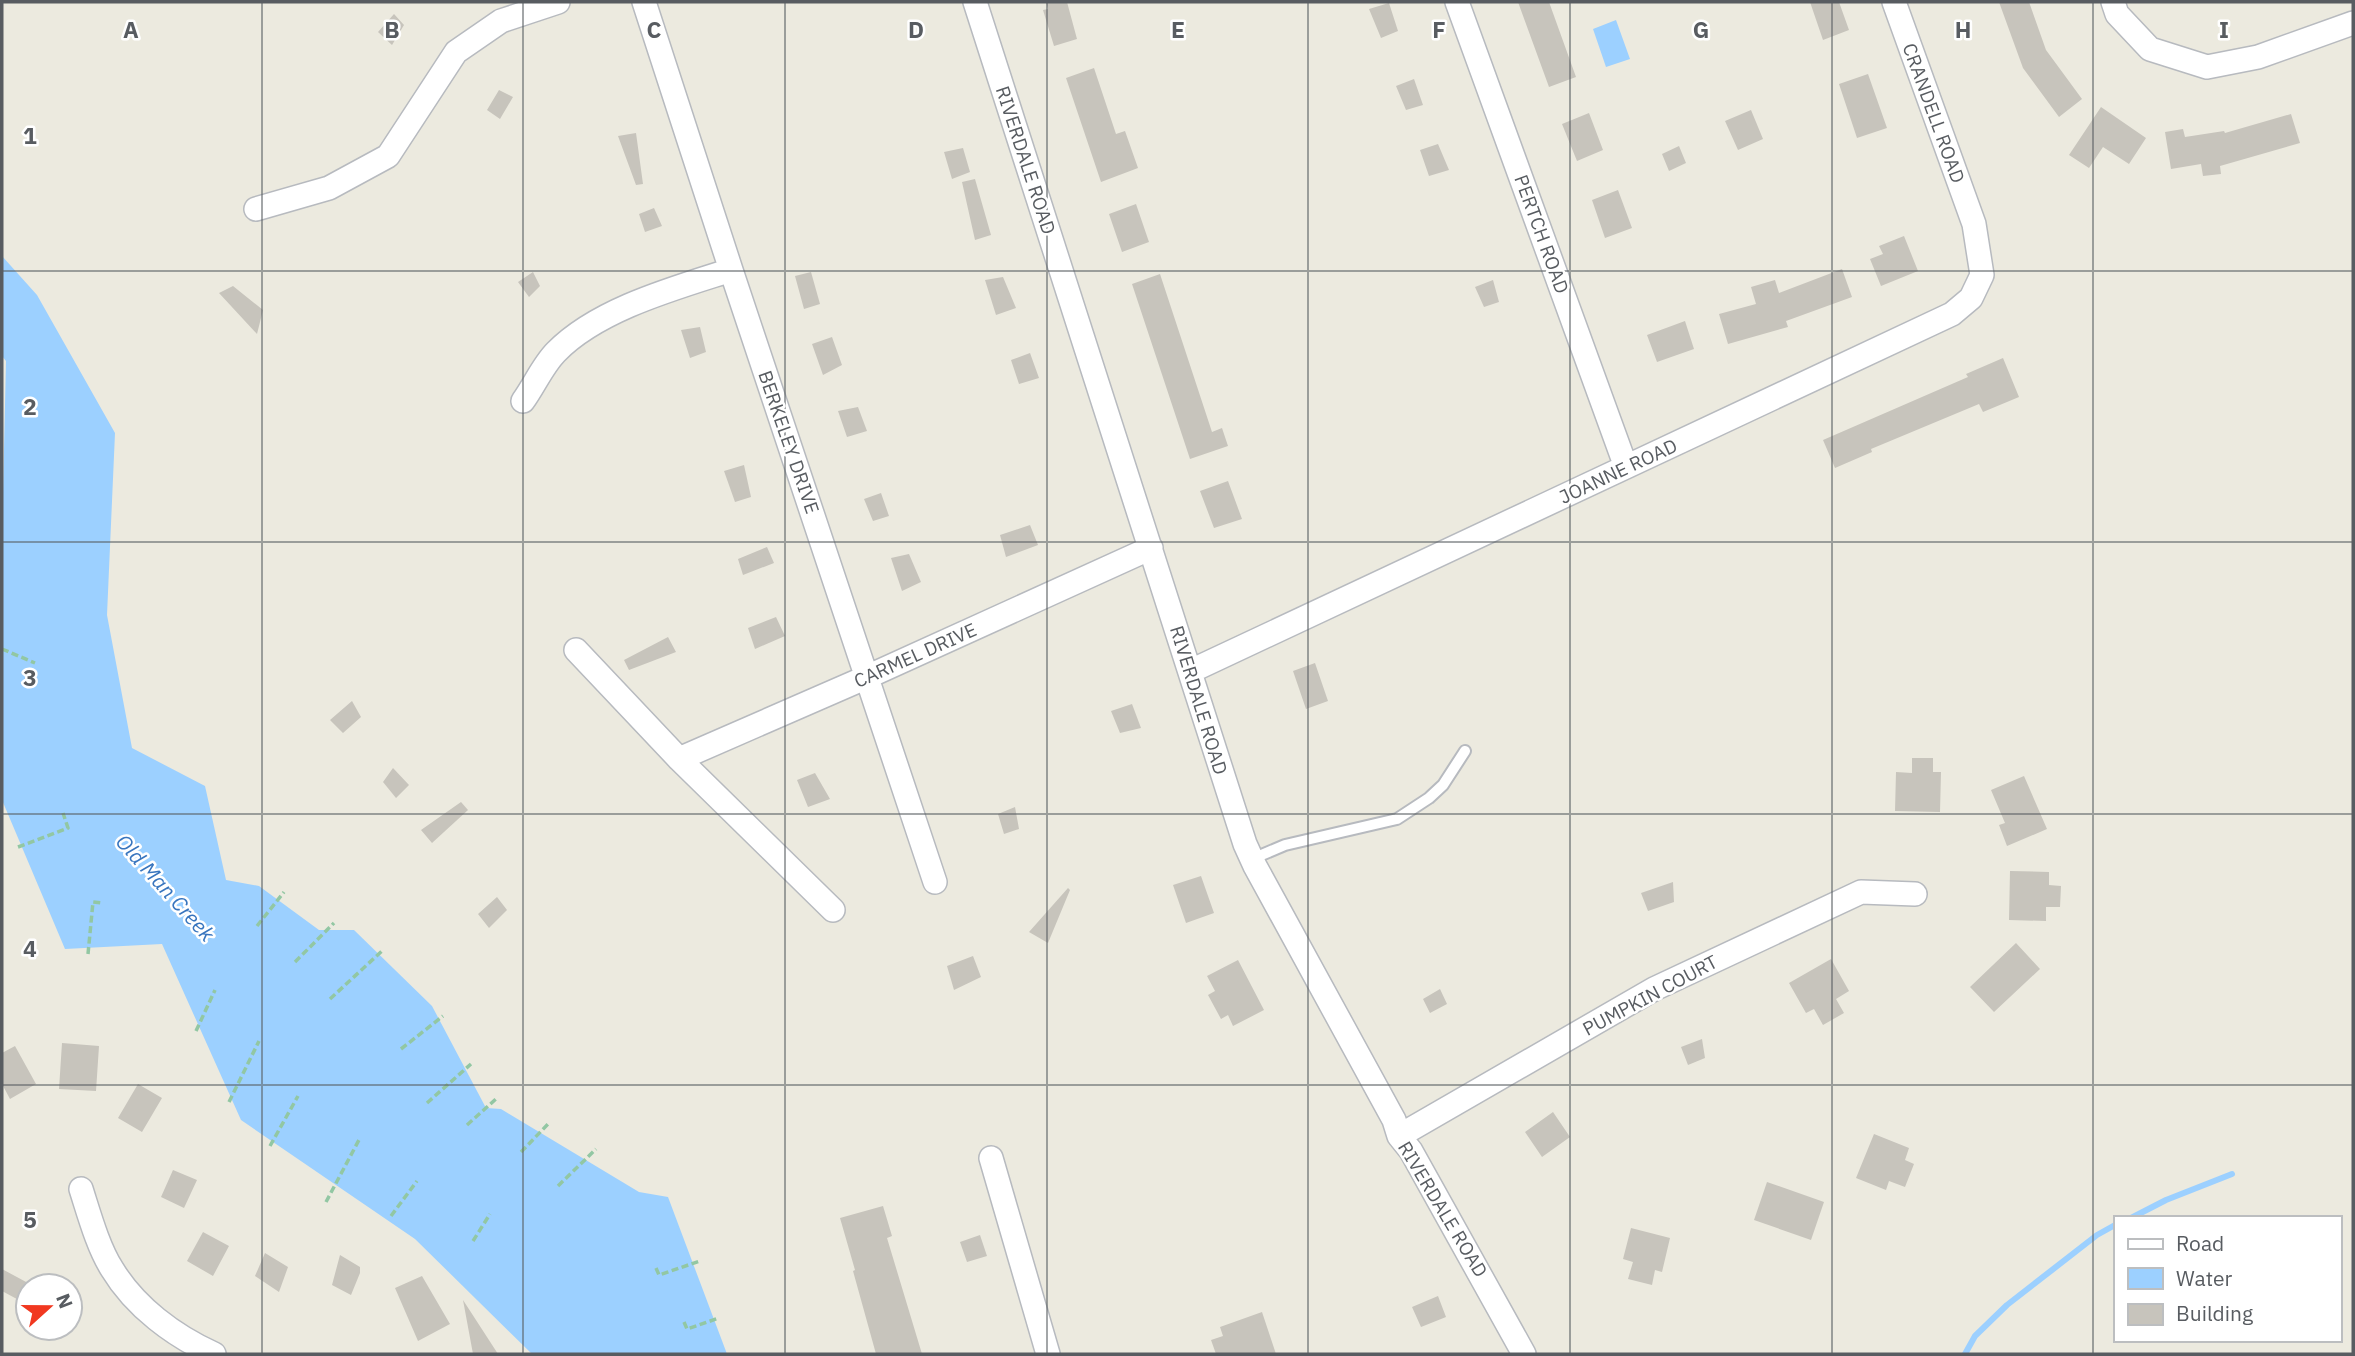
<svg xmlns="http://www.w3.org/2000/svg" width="2355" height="1356" font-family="'IBM Plex Sans',sans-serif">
	<rect width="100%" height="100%" fill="#eceadf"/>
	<path fill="#9cd0ff" d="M1616 20 1630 59 1606 67 1593 29Z
		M2 256 37 295 115 433 107 615 132 748 205 786 226 880 259 886 319 930H354L432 1006 486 1108 501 1109 639 1192 668 1197 727 1354H532L415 1239 241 1120 162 944 65 949 2 800V537L6 361 2 356Z"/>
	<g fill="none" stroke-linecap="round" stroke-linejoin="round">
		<path stroke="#9cd0ff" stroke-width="6" d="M2131 1218 2166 1200 2232 1174
			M1965 1354 1975 1336 2007 1305 2097 1235 2115 1225"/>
	</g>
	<path fill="#c7c4bc" d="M1046 2H1067L1077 39 1054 46 1043 10 1048 9Z
		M1518 2H1549L1576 77 1549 87Z
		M1810 2H1839L1849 30 1823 40Z
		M1999 2H2029L2046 50 2082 99 2059 117 2023 68Z
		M1389 3 1398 31 1381 38 1369 9Z
		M394 14 404 25 392 45 378 32Z
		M1094 68 1116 134 1125 131 1138 168 1101 182 1066 78Z
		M1868 74 1887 128 1857 138 1839 84Z
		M1414 79 1423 105 1406 110 1396 86Z
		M499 90 513 97 500 119 487 110Z
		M2101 107 2146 138 2129 164 2103 147 2089 168 2069 155Z
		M1751 110 1763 139 1738 150 1725 121Z
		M1589 113 1603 150 1577 161 1562 124Z
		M2291 114 2300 143 2220 166 2221 174 2203 176 2201 164 2171 169 2165 132 2183 129 2185 137 2224 131 2225 133Z
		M636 133 643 184 636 185 618 136Z
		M1438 144 1449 170 1429 176 1420 150Z
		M1679 146 1686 163 1669 171 1662 154Z
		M963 148 970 172 952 179 944 152Z
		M975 179 991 235 975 240 962 182Z
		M1618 190 1632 228 1605 238 1592 200Z
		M1136 204 1149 242 1122 252 1109 214Z
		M654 208 662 226 645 232 639 214Z
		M1904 236 1918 271 1881 286 1870 259 1883 254 1879 246Z
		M1842 269 1852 297 1786 321 1788 327 1728 344 1719 314 1756 304 1751 287 1775 280 1779 293Z
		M533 272 540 286 529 297 518 282Z
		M811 272 820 304 804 309 795 276Z
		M1160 274 1212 432 1222 428 1228 446 1190 459 1132 284Z
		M1003 277 1016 308 996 315 985 280Z
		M1493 280 1499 302 1484 307 1475 287Z
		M233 286 263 310 257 334 219 293Z
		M1685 321 1694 349 1657 362 1647 335Z
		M700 327 706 352 690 358 681 330Z
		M832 337 842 365 823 375 812 344Z
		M1030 353 1039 378 1019 384 1011 360Z
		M2003 358 2019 397 1983 412 1979 404 1871 449 1872 452 1835 468 1823 440 1968 377 1966 374Z
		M858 407 867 431 847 437 838 411Z
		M744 465 751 497 735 502 724 471Z
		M1228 481 1242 519 1214 528 1200 491Z
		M881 493 889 516 873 521 864 499Z
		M1030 525 1038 545 1006 557 1000 535Z
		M767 547 774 563 743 575 738 559Z
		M909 554 921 582 902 591 891 558Z
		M776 617 785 636 755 649 748 628Z
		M668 637 676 652 629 670 624 660Z
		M1315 663 1328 701 1306 709 1293 671Z
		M352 701 361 717 343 733 330 720Z
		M1132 704 1141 728 1120 733 1111 711Z
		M1912 758H1933V772H1941L1940 812 1895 811 1896 772 1912 773Z
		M393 768 409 785 396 798 383 782Z
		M815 773 830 799 808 807 797 780Z
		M2024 776 2047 829 2007 846 1999 825 2005 823 1991 790Z
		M461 802 468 810 432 843 421 830Z
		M1015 807 1019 829 1004 834 998 814Z
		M2010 871 2049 872V885L2061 886 2060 907H2046V921L2009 920Z
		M1201 876 1214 913 1186 923 1173 885Z
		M1673 882 1674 902 1648 911 1641 893Z
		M1068 888 1070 890 1048 943 1029 932Z
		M497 897 507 910 489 928 478 914Z
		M2016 943 2040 969 1994 1012 1970 987Z
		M973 956 981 977 954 990 947 966Z
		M1831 959 1849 991 1836 999 1844 1013 1823 1025 1814 1009 1806 1013 1789 983Z
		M1238 960 1264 1010 1233 1026 1228 1015 1221 1019 1208 995 1215 991 1207 976Z
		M1440 989 1447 1004 1430 1013 1423 999Z
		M1702 1039 1705 1058 1688 1065 1681 1047Z
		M62 1043 99 1046 96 1091 59 1089Z
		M15 1046 36 1084 10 1099 2 1084V1053Z
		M138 1084 162 1098 142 1132 118 1118Z
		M1553 1112 1570 1137 1542 1157 1525 1132Z
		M1874 1134 1909 1148 1905 1160 1914 1164 1905 1187 1889 1181 1886 1190 1856 1178Z
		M173 1170 197 1180 184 1208 161 1197Z
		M1767 1182 1824 1202 1811 1240 1754 1220Z
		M883 1206 892 1236 887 1238 922 1354H876L853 1271 855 1270 840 1218Z
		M1631 1228 1670 1238 1662 1272 1655 1270 1652 1285 1628 1279 1633 1262 1623 1259Z
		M203 1232 229 1246 213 1276 187 1261Z
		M980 1235 987 1256 967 1262 960 1242Z
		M265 1253 288 1267 279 1292 255 1276Z
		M340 1255 360 1267V1273L351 1295 332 1285Z
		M2 1269 28 1283V1305L2 1291Z
		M422 1276 450 1324 418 1341 395 1288Z
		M1438 1296 1446 1317 1421 1327 1412 1307Z
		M463 1300 498 1354H473Z
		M1262 1312 1276 1354H1216L1211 1340 1223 1336 1220 1327Z"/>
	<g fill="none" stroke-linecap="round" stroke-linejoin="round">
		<defs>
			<path id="lane" d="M1252 859 1285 845 1397 819 1429 798 1443 785 1465 751"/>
			<path id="street" d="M644 2 731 270 935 882
				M975 2 1245 844 1255 866 1394 1120 1399 1136 1411 1151 1524 1354
				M1457 2 1626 467
				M2113 2 2117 14 2150 49 2207 67 2258 57 2353 23
				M256 209 329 188 388 156 456 52 501 21 558 2
				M523 401C534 386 543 365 556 352 598 309 675 288 731 270
				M576 650 679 759 833 910
				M1191 671 1952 314 1971 298 1982 275 1974 224 1894 2
				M679 759 867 677 1151 548
				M1399 1136 1654 989 1861 892 1915 894
				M991 1158 1048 1354
				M81 1189C89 1214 98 1247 112 1269 135 1307 174 1336 214 1354"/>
		</defs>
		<use href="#lane" stroke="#b7babf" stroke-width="14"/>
		<use href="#street" stroke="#b7babf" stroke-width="26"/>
		<path stroke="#92c7a3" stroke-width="3.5" stroke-dasharray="7 3.5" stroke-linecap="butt" d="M2 649 35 663
			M18 847 68 828 63 813
			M257 926 284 892
			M88 954 93 902 102 903
			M295 962 334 923
			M330 999 383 950
			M196 1031 215 990
			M401 1049 443 1016
			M229 1102 259 1041
			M427 1103 471 1064
			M467 1125 497 1098
			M270 1146 298 1096
			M521 1152 550 1122
			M558 1186 596 1149
			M326 1202 360 1138
			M391 1216 417 1181
			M473 1241 490 1214
			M656 1268 659 1275 700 1261
			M684 1322 687 1329 719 1318"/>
		<use href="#lane" stroke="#fff" stroke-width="10"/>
		<use href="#street" stroke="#fff" stroke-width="23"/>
	</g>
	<path fill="none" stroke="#585c61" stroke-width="2" stroke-opacity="0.55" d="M262 2V1354M523 2V1354M785 2V1354M1047 2V1354M1308 2V1354M1570 2V1354M1832 2V1354M2093 2V1354M2 271H2353M2 542H2353M2 814H2353M2 1085H2353"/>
	<g text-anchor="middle" stroke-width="5" stroke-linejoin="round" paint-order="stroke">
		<g font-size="19" fill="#585c61" stroke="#fff">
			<text transform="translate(1934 113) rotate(70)" y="7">CRANDELL ROAD</text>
			<text transform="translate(1026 160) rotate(72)" y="7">RIVERDALE ROAD</text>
			<text transform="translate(1542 234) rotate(70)" y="7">PERTCH ROAD</text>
			<text transform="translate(789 442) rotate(71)" y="7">BERKELEY DRIVE</text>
			<text transform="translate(1618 471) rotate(-25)" y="7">JOANNE ROAD</text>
			<text transform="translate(915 655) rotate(-24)" y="7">CARMEL DRIVE</text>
			<text transform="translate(1199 700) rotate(73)" y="7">RIVERDALE ROAD</text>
			<text transform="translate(1650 995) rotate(-28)" y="7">PUMPKIN COURT</text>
			<text transform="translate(1443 1209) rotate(59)" y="7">RIVERDALE ROAD</text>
		</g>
		<g font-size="21" font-style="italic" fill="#3875be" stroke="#fff">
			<text transform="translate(165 888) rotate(48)" y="7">Old Man Creek</text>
		</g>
	</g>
	<g font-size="23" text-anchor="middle" font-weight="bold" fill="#585c61" stroke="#fff" stroke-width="5" stroke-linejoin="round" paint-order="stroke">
		<text x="131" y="38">A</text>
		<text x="392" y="38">B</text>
		<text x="654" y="38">C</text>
		<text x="916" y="38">D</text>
		<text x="1178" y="38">E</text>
		<text x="1439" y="38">F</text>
		<text x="1701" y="38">G</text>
		<text x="1963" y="38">H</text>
		<text x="2224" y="38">I</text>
		<text x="30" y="144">1</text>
		<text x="30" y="415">2</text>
		<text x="30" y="686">3</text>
		<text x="30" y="957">4</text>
		<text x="30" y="1228">5</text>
	</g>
	<rect width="2355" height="1356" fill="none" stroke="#585c61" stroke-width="7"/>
	<rect x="2114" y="1216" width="228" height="126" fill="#ffffff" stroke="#bcbec0" stroke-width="2"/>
	<rect x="2128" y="1239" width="35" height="10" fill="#ffffff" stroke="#bcbec0" stroke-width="2"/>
	<text x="2176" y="1251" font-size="21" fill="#585c61">Road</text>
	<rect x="2128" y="1268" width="35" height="21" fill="#9cd0ff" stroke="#bcbec0" stroke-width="2"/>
	<text x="2176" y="1286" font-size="21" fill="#585c61">Water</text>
	<rect x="2128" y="1304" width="35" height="21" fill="#c7c4bc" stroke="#bcbec0" stroke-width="2"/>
	<text x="2176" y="1321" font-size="21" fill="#585c61">Building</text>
	<g transform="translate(49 1307) rotate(69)"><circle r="33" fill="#ffffff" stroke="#bcbec0" stroke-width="2"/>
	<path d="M0-5L12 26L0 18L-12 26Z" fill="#f13820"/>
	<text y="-10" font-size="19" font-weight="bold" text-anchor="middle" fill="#585c61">N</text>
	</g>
</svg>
